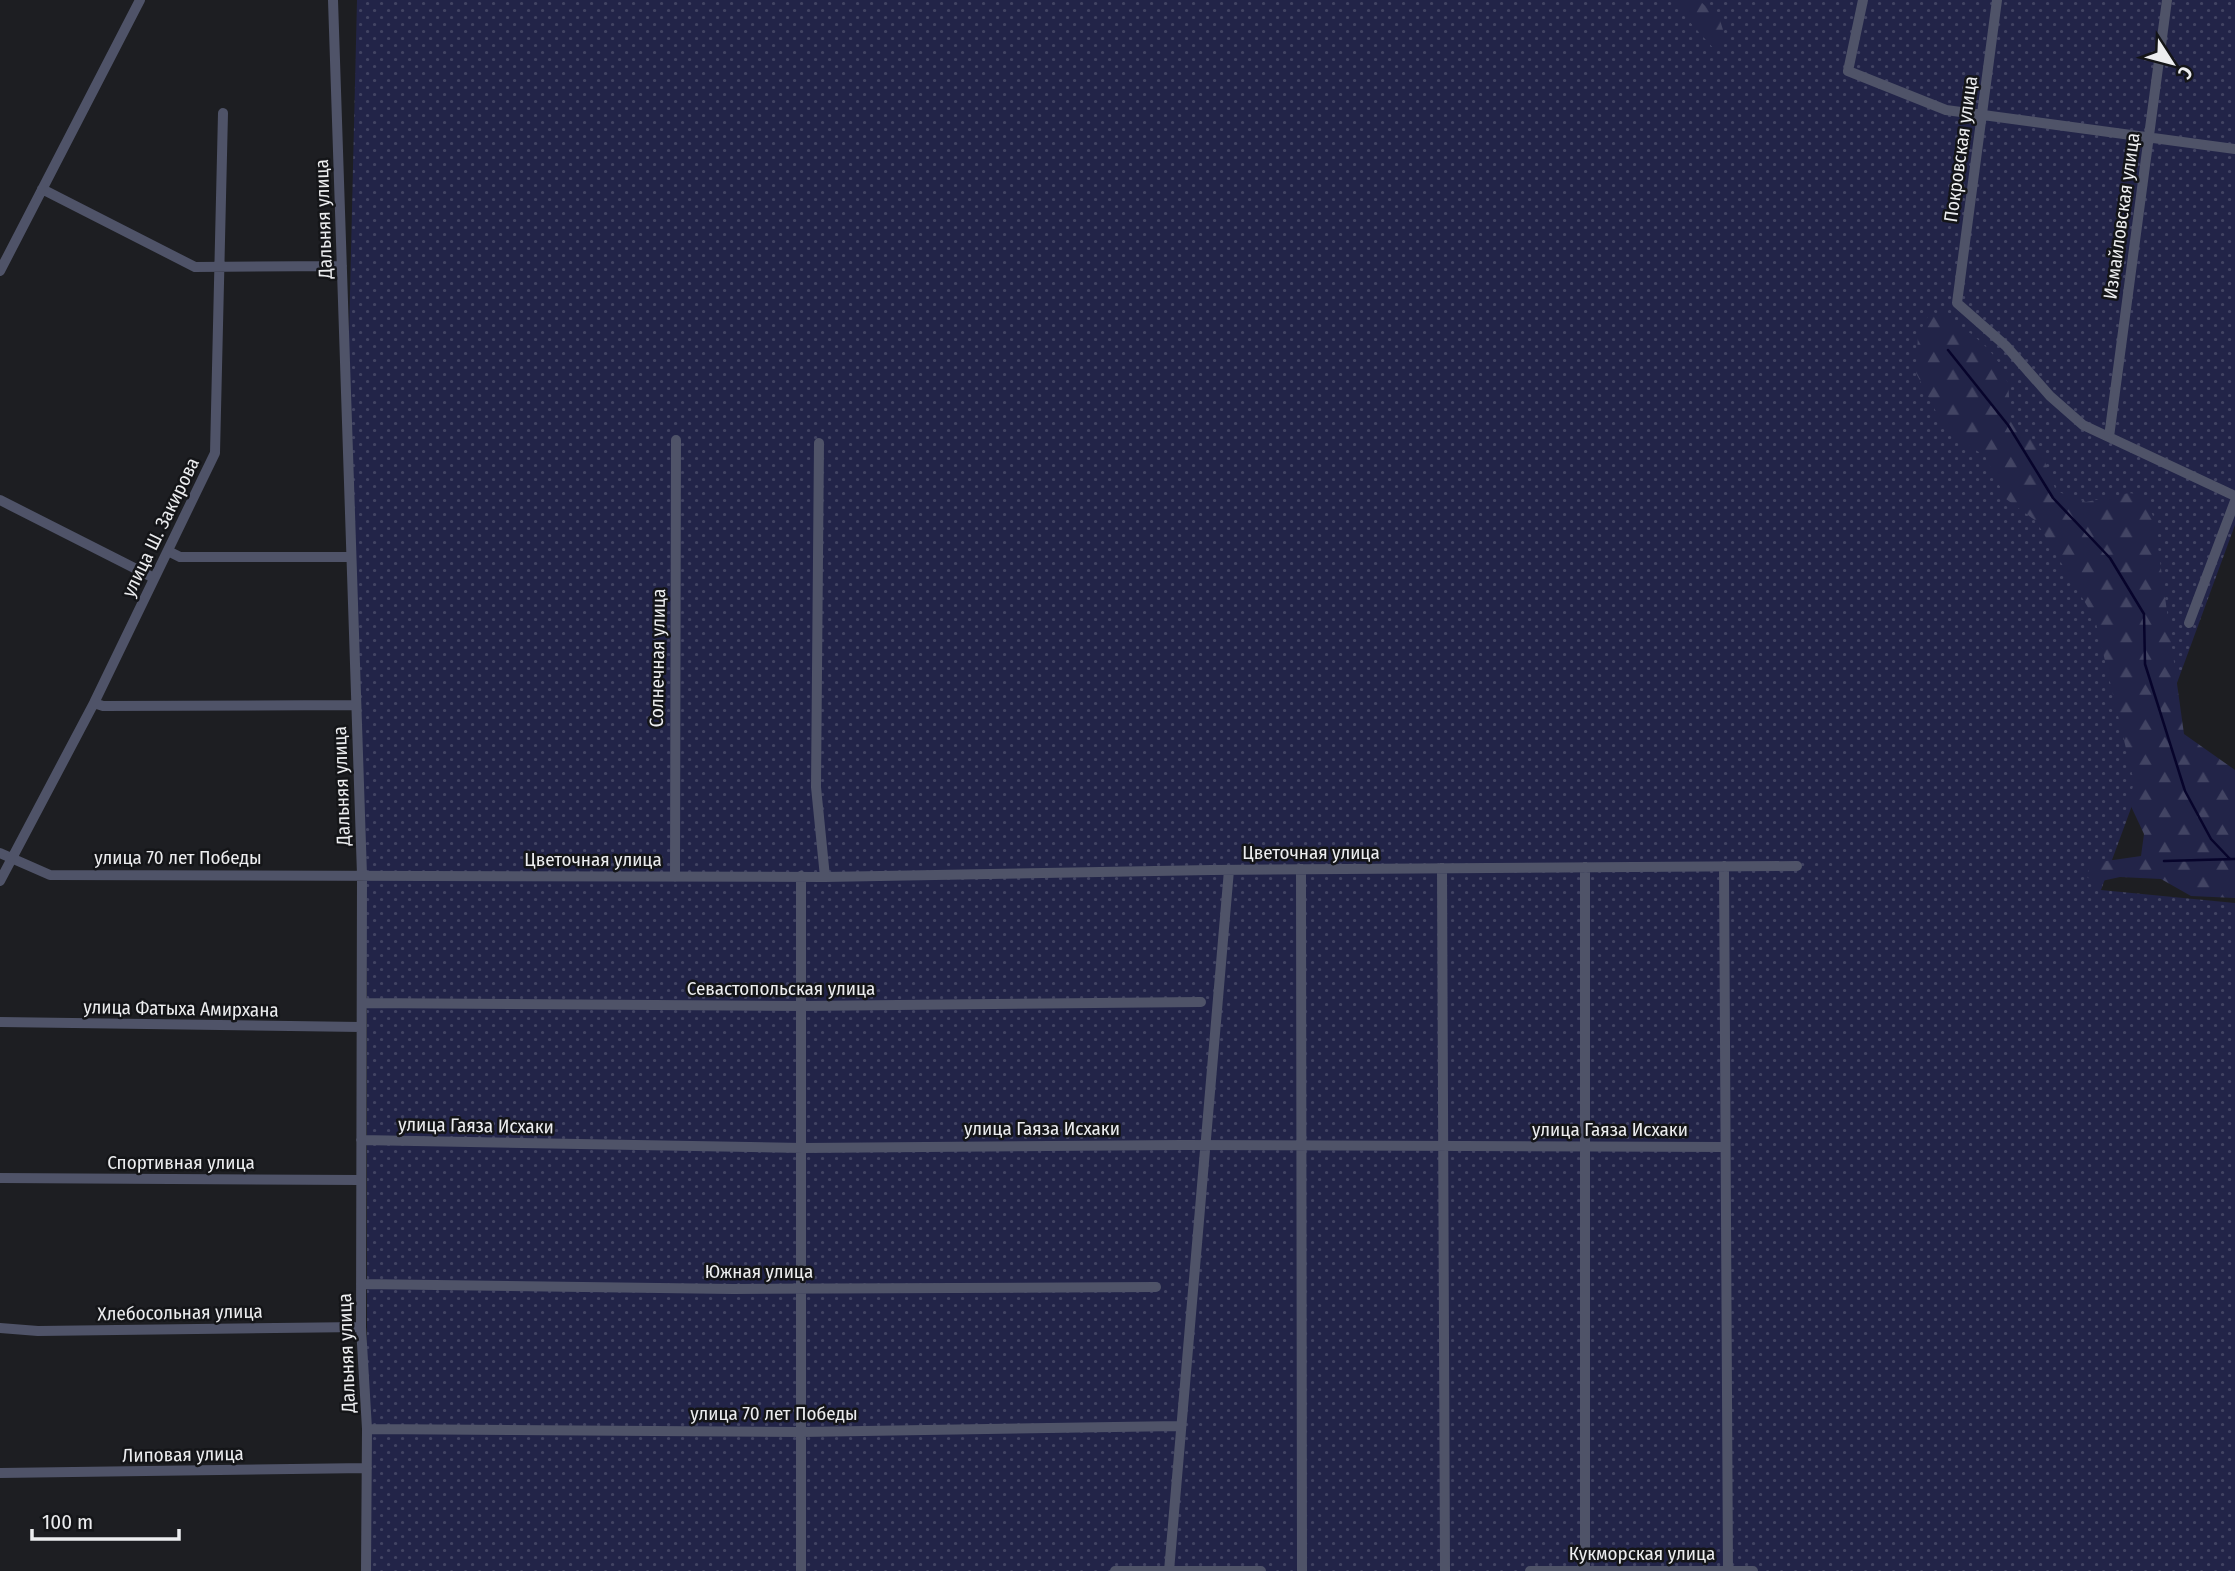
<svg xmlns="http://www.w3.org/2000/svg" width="2235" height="1571" font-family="'Fira Sans Condensed',sans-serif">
	<defs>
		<pattern id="grass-dots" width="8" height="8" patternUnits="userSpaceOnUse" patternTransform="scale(1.75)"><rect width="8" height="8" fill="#222448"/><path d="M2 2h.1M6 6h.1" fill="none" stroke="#424463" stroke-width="1.8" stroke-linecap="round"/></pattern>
		<pattern id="forest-firs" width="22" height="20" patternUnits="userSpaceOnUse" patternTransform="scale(1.75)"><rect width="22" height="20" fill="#222448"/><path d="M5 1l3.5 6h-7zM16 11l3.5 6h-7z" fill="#424463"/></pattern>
	</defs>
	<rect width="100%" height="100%" fill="#1d1e22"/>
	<path fill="url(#grass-dots)" d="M357 0H2235V525L2101 890 2235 903V1571H367V982L347 419Z"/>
	<path fill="url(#forest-firs)" d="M1670 0H1699L1720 20 1726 40 1721 49 1715 50Z
		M1931 311C1960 323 1998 348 2007 381 2010 393 2009 407 2010 420L2039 446 2056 491 2086 502 2129 493 2143 495 2154 518 2184 734 2235 770V898L2191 896 2161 879 2120 877 2097 882 2086 877 2092 863 2141 856 2144 834 2129 802 2134 782 2095 619 2036 521 2006 499 1985 456 1946 431 1916 373 1918 335Z"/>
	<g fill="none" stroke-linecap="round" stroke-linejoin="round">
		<path stroke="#07042b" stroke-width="2.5" d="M1948 350 2008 425 2053 498 2110 558 2144 614 2145 664 2185 791 2211 839 2230 859
			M2164 861 2235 859"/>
		<path stroke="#4f5368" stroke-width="10" d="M333 0 362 875 361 1327 367 1429 366 1571
			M1863 0 1848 71 1946 110 2235 149
			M1997 0 1957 303 2006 346 2050 396 2083 425 2235 496
			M42 189 195 267 342 266
			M0 271 140 0
			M2109 437 2167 0
			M819 443 816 787 825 877
			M0 500 154 578
			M168 551 180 557H351
			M2189 623 2235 501
			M94 703 103 706 356 705
			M0 853 50 875 825 877 1211 870 1797 866
			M1724 866 1728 1570
			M1585 867V1571
			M1442 868 1445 1571
			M1301 869 1302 1571
			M801 876V1571
			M675 877 676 440
			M0 881 94 703 215 453 223 113
			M362 1003 802 1006 1201 1002
			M0 1022 361 1027
			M361 1140 803 1148 1182 1145 1724 1147
			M0 1178 361 1180
			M361 1284 734 1289 1156 1287
			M0 1328 38 1331 361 1327
			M367 1429 802 1432 1180 1426
			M0 1473 367 1468
			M1115 1571H1261
			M1169 1571 1229 870
			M1530 1571H1753"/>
	</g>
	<g text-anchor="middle" stroke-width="5" stroke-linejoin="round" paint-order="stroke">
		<g font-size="19" fill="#ecedef" stroke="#141518">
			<text transform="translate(1960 149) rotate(-82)" y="7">Покровская улица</text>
			<text transform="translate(2121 216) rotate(-82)" y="7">Измайловская улица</text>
			<text transform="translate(323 219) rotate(-92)" y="7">Дальняя улица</text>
			<text transform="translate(160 527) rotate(-64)" y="7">улица Ш. Закирова</text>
			<text transform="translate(657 658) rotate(-89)" y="7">Солнечная улица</text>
			<text transform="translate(341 786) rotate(-92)" y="7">Дальняя улица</text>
			<text x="1311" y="859">Цветочная улица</text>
			<text x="178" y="864">улица 70 лет Победы</text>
			<text x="593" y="866">Цветочная улица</text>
			<text x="781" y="995">Севастопольская улица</text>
			<text transform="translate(181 1008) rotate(1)" y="7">улица Фатыха Амирхана</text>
			<text transform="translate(476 1125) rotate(1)" y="7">улица Гаяза Исхаки</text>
			<text x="1042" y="1135">улица Гаяза Исхаки</text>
			<text x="1610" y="1136">улица Гаяза Исхаки</text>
			<text x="181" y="1169">Спортивная улица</text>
			<text x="759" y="1278">Южная улица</text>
			<text transform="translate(180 1312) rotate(-1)" y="7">Хлебосольная улица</text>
			<text transform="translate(346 1353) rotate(-92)" y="7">Дальняя улица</text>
			<text x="774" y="1420">улица 70 лет Победы</text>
			<text transform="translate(183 1454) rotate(-1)" y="7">Липовая улица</text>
			<text x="1642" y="1560">Кукморская улица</text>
		</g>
	</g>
	<g transform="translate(2172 63) rotate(126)" stroke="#141518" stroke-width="5" paint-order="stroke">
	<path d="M0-5L12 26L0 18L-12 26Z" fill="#ecedef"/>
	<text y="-10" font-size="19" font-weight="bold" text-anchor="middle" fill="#ecedef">С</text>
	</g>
	<path d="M32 1529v10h147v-10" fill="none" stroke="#ecedef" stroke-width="3.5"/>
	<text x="42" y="1529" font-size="21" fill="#ecedef" stroke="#141518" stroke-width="5" paint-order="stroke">100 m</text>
</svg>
